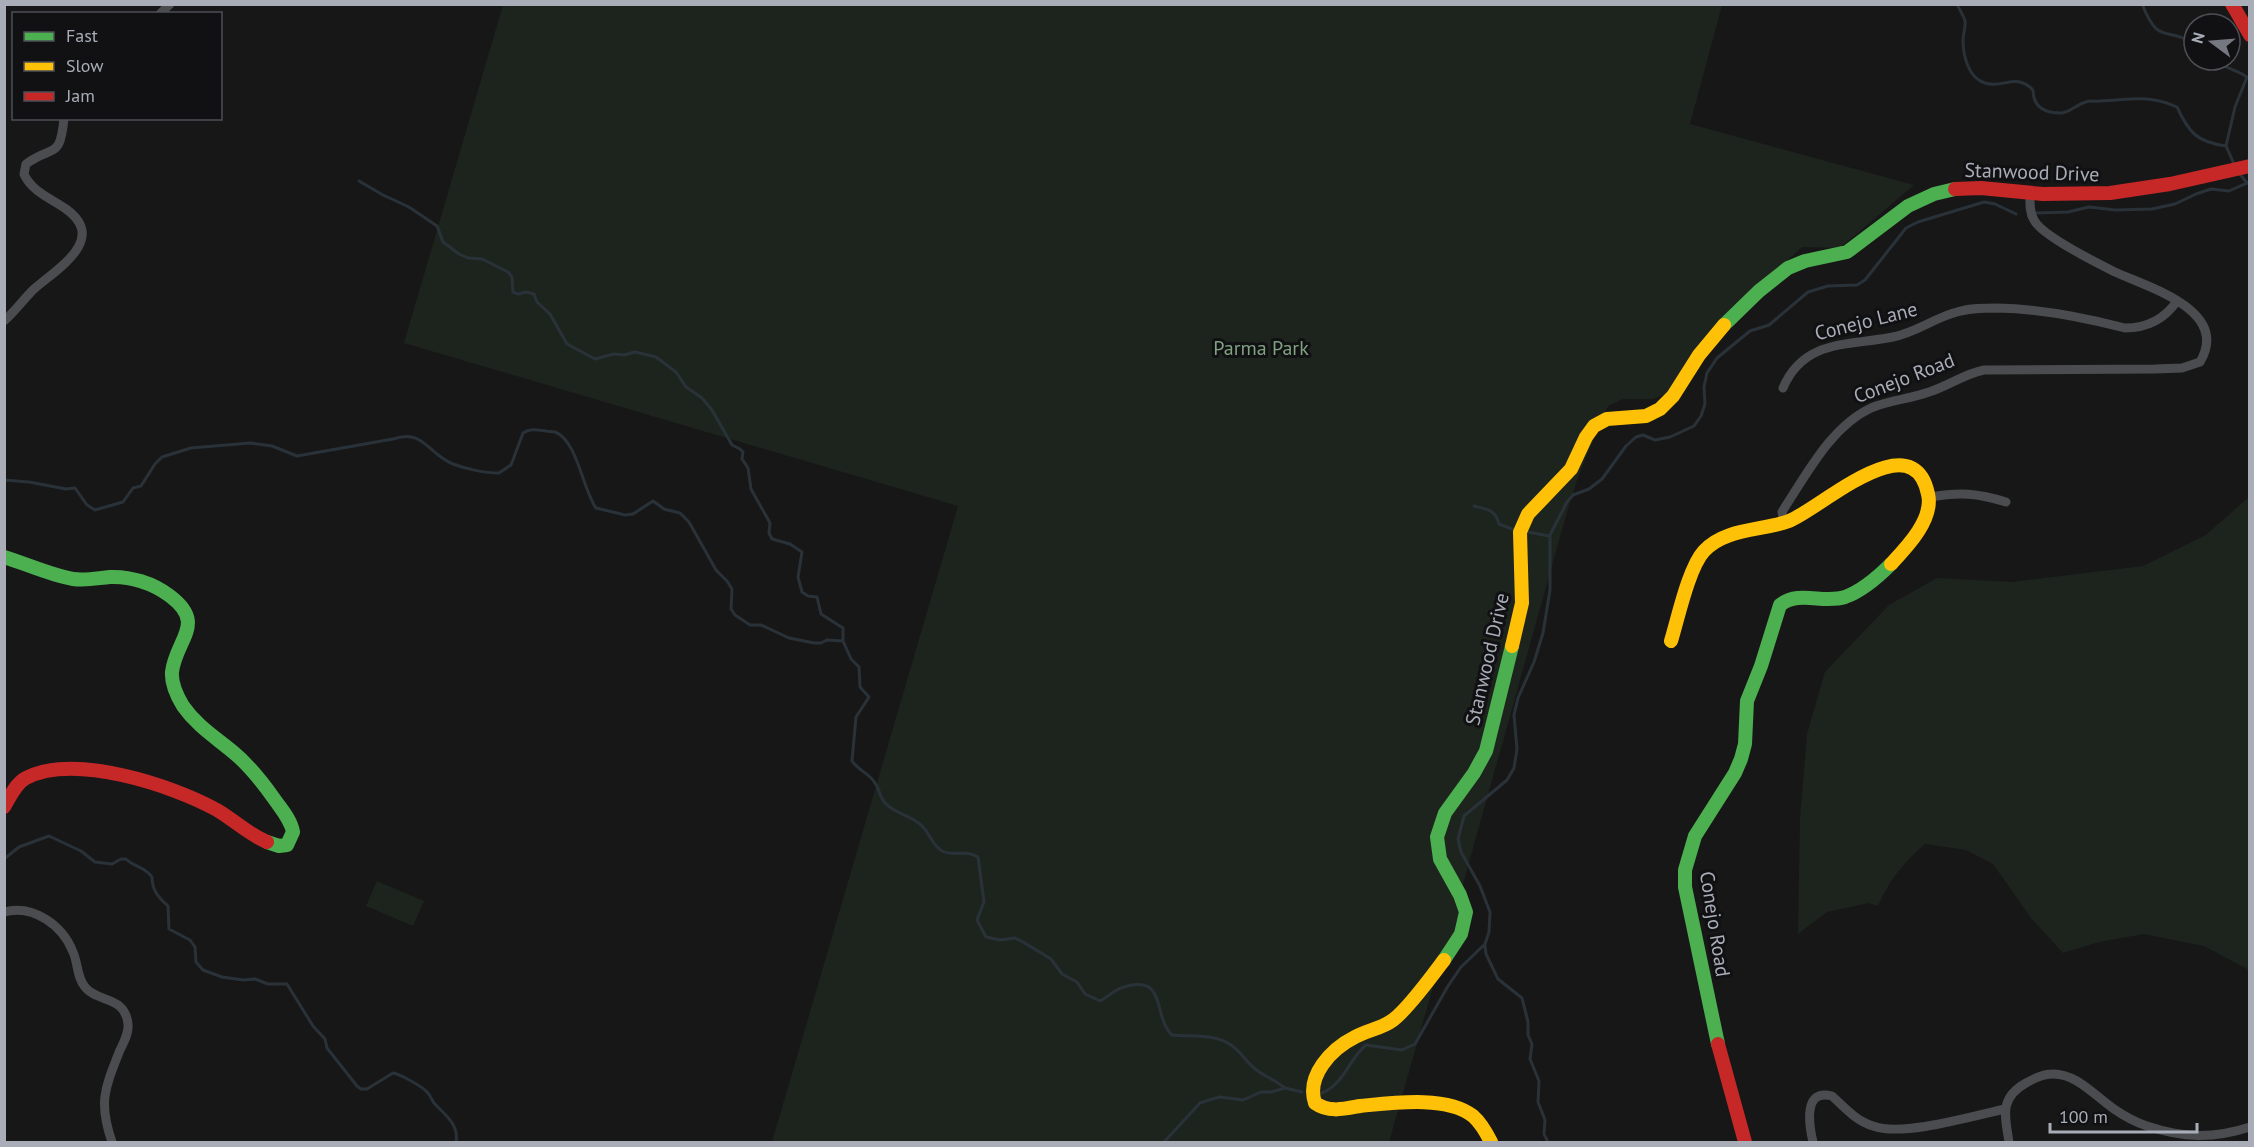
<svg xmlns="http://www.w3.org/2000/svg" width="2254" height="1147" font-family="'PT Sans',sans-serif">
	<rect width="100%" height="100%" fill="#171717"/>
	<path fill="#1d241e" d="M503 5H1722L1690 124 1914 185 1840 248 1802 247 1738 306 1670 392 1653 399H1623L1608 406 1579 474 1567 512 1458 902 1466 917 1445 945 1389 1142H772L958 506 404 343Z
		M2249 497V970L2204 946 2144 934 2099 942 2063 953 2031 918 1993 864 1966 850 1925 844C1904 862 1889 880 1878 906L1869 903 1827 912 1798 934 1800 818 1807 734 1825 672 1889 605 1937 578 2012 582 2143 566 2206 535Z
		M377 881 424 901 413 926 366 906Z"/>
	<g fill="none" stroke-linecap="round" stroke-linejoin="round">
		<path stroke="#2a3239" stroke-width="3" d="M1957 4C1959 9 1964 16 1965 21 1966 27 1963 34 1963 40 1963 55 1968 78 1985 83 2003 89 2016 72 2033 90 2033 107 2044 113 2061 113 2071 112 2077 104 2086 102 2090 100 2095 102 2100 101 2130 100 2148 94 2177 107 2189 133 2197 142 2226 146
			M2142 4C2159 46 2165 26 2194 43
			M2215 60C2225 69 2236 69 2247 77L2235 107 2226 146 2234 164
			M2239 173 2247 183
			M359 181 383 195 409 207 437 226 443 242 459 254 468 258 482 259 508 272 512 277 513 292 518 294 526 292 534 294 537 302 550 314 567 344 595 359 614 354 624 355 635 352 656 357 676 372 686 387 702 398 712 410 732 445 740 449 743 452 742 459 748 468 751 489 770 523 769 533 772 539 790 544 802 552 798 577 802 592 808 596 817 597 821 614 843 628V640
			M2036 213 2068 212 2089 207 2115 210 2152 209 2175 204 2196 194 2211 189 2229 191 2247 183 2250 184
			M4 480 29 482 66 489 75 488 87 505 95 510 123 502 133 488 141 486 155 464 162 457 191 448 250 443 272 446 297 456 393 439C423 428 428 454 453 464 466 469 485 473 499 473L511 465 523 433C531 428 537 430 546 431 548 432 552 431 555 432 577 440 583 490 596 508L625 515 633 514 653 501 664 509 680 513 689 522 716 570 727 581 732 589 731 609 735 615 750 625H761L789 638 814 643H821L827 640 843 641 851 659 859 667 860 687 869 697 856 717 852 761C858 770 870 774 875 783 880 790 879 797 886 804 896 814 912 816 921 825 930 833 931 844 942 851 953 857 966 849 978 857L984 902 977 920 986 937 1000 940 1015 938 1023 942 1051 959 1062 974 1077 982 1085 994 1100 1001C1108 997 1115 989 1124 987 1168 974 1152 1016 1172 1035 1190 1037 1214 1033 1231 1045 1240 1051 1246 1061 1254 1068 1263 1076 1276 1080 1285 1088
			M1474 506C1487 509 1496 510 1499 524L1512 529
			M1528 532 1549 536
			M4 859 19 847 49 836 81 851 95 862 112 864 121 859H126C134 867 145 867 152 877 152 890 158 897 168 906L169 929 190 940 195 947 196 962 203 970 222 977 243 980 255 979 268 984H287L313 1026 325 1039 327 1048 357 1086 361 1089H367L393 1073C400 1074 421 1086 426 1091 430 1094 431 1099 434 1103 445 1115 459 1124 456 1142
			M1485 946 1486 954 1498 979 1522 998 1528 1022V1035L1532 1044 1530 1059 1539 1081 1538 1102 1545 1120 1544 1134 1548 1142
			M1322 1093C1345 1083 1348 1060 1366 1045L1402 1050 1415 1044 1448 986 1461 967 1485 944 1489 932 1490 912 1480 886 1461 852 1458 839 1464 816 1507 780 1514 768 1517 749 1514 715 1518 698 1534 662 1543 633 1550 590V535L1567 502 1573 495 1589 489 1602 479 1626 446 1636 437 1643 435 1655 440 1670 437 1694 426 1701 416 1705 404 1704 387 1707 373 1717 358 1750 331 1769 325 1808 292 1828 286 1857 285 1865 280 1906 228 1918 222 1984 202 1995 204 2016 214
			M1164 1142 1200 1103 1209 1100 1220 1097 1243 1100 1261 1092H1271L1285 1088 1302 1092"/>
		<path stroke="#4b4c50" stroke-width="9" d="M160 14 170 4
			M4 321C15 311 23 300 33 290 55 270 109 240 66 209 52 199 31 191 24 174L26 164C53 144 60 161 64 118
			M1783 388C1804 339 1848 346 1893 337 1917 332 1934 318 1957 312 1970 308 1984 308 1998 308 2042 309 2082 317 2125 328 2147 328 2164 320 2177 301
			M1930 497C1960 492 1977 493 2006 502
			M1784 523 1782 512 1785 507C1808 472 1832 426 1871 408 1890 400 1910 399 1929 392 1948 386 1964 374 1984 370L2155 369 2182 368 2200 362C2231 310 2147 287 2115 272 2097 263 2042 236 2034 220 2029 212 2030 202 2030 193
			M4 912C34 904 63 926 73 952 78 963 77 978 85 987 97 1003 125 995 128 1024 129 1033 124 1042 120 1050 105 1088 98 1102 112 1142
			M1813 1142C1809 1125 1803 1088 1832 1096 1844 1107 1856 1121 1873 1126 1903 1137 1973 1116 2005 1109
			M2009 1142C2005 1116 1999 1098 2026 1083 2033 1079 2043 1074 2052 1074 2076 1073 2095 1096 2114 1109 2124 1116 2135 1122 2147 1126 2183 1138 2213 1139 2250 1127"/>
		<path stroke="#4caf50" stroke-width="14" d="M1724 325 1759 291 1788 268 1805 261 1847 252 1908 206 1934 194 1955 189
			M4 557C27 564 50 575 73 579 86 581 98 578 110 577 130 576 153 583 170 596 207 624 176 639 172 672 171 684 177 696 183 706 197 726 215 737 233 752 249 765 263 783 275 800 282 810 291 820 293 832L287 845 279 846 267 842
			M1444 960 1461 934 1466 912 1460 895 1440 859 1437 837 1445 813 1474 773 1486 751 1512 646
			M1718 1044 1685 887V870L1695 836 1735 773 1741 759 1745 744 1747 701 1761 666 1780 605C1799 590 1823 604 1845 597 1862 591 1878 577 1891 564"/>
		<path stroke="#ffc107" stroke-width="14" d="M1671 641C1678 618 1689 567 1704 551 1725 528 1762 531 1789 521 1820 509 1913 421 1928 494 1934 519 1907 547 1891 564
			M1512 646 1522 603 1520 532 1528 514 1571 469 1586 437 1594 426 1607 419 1646 416 1660 409 1673 396 1699 355 1724 325
			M1444 960C1432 976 1408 1009 1393 1020 1381 1029 1367 1030 1355 1037 1331 1049 1306 1076 1315 1103 1329 1113 1344 1109 1360 1106 1391 1103 1447 1095 1473 1116 1481 1123 1486 1132 1491 1142"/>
		<path stroke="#c62828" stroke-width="14" d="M2232 4 2250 35
			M1955 189 1981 188 2043 194 2110 193 2170 184 2250 166
			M4 807C10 797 16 783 26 778 74 753 172 785 217 810 234 820 248 834 267 842
			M1718 1044 1745 1142"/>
	</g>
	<g text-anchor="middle" stroke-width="6" stroke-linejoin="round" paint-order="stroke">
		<g font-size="20" fill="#a8adb8" stroke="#111113">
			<text transform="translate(2032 172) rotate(2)" y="7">Stanwood Drive</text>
			<text transform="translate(1866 321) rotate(-14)" y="7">Conejo Lane</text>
			<text transform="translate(1904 378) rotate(-21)" y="7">Conejo Road</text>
			<text transform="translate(1487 659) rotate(-77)" y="7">Stanwood Drive</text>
			<text transform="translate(1715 924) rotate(81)" y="7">Conejo Road</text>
		</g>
		<g font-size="20" fill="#7fa381" stroke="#111113">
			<text x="1261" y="355">Parma Park</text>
		</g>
	</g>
	<rect width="2254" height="1147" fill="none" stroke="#a8adb8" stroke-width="12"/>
	<rect x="12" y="12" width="210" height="108" fill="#111113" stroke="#4d4f55" stroke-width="1.5"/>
	<rect x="24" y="32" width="30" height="9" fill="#4caf50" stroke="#4d4f55" stroke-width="1.5"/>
	<text x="66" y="42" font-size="18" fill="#a8adb8">Fast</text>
	<rect x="24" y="62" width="30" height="9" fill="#ffc107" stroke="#4d4f55" stroke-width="1.5"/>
	<text x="66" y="72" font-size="18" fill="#a8adb8">Slow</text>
	<rect x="24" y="92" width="30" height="9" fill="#c62828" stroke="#4d4f55" stroke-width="1.5"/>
	<text x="66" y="102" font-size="18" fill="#a8adb8">Jam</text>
	<g transform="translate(2212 42) rotate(286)"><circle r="28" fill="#111113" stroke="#4d4f55" stroke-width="1.5"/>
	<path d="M0-4.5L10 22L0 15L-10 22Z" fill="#757880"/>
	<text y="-9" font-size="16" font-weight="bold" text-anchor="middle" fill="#a8adb8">N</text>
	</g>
	<path d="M2050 1123v9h147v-9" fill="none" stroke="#a8adb8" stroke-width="3"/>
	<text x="2059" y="1123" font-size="18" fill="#a8adb8" stroke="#111113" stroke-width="4.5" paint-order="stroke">100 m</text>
</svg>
